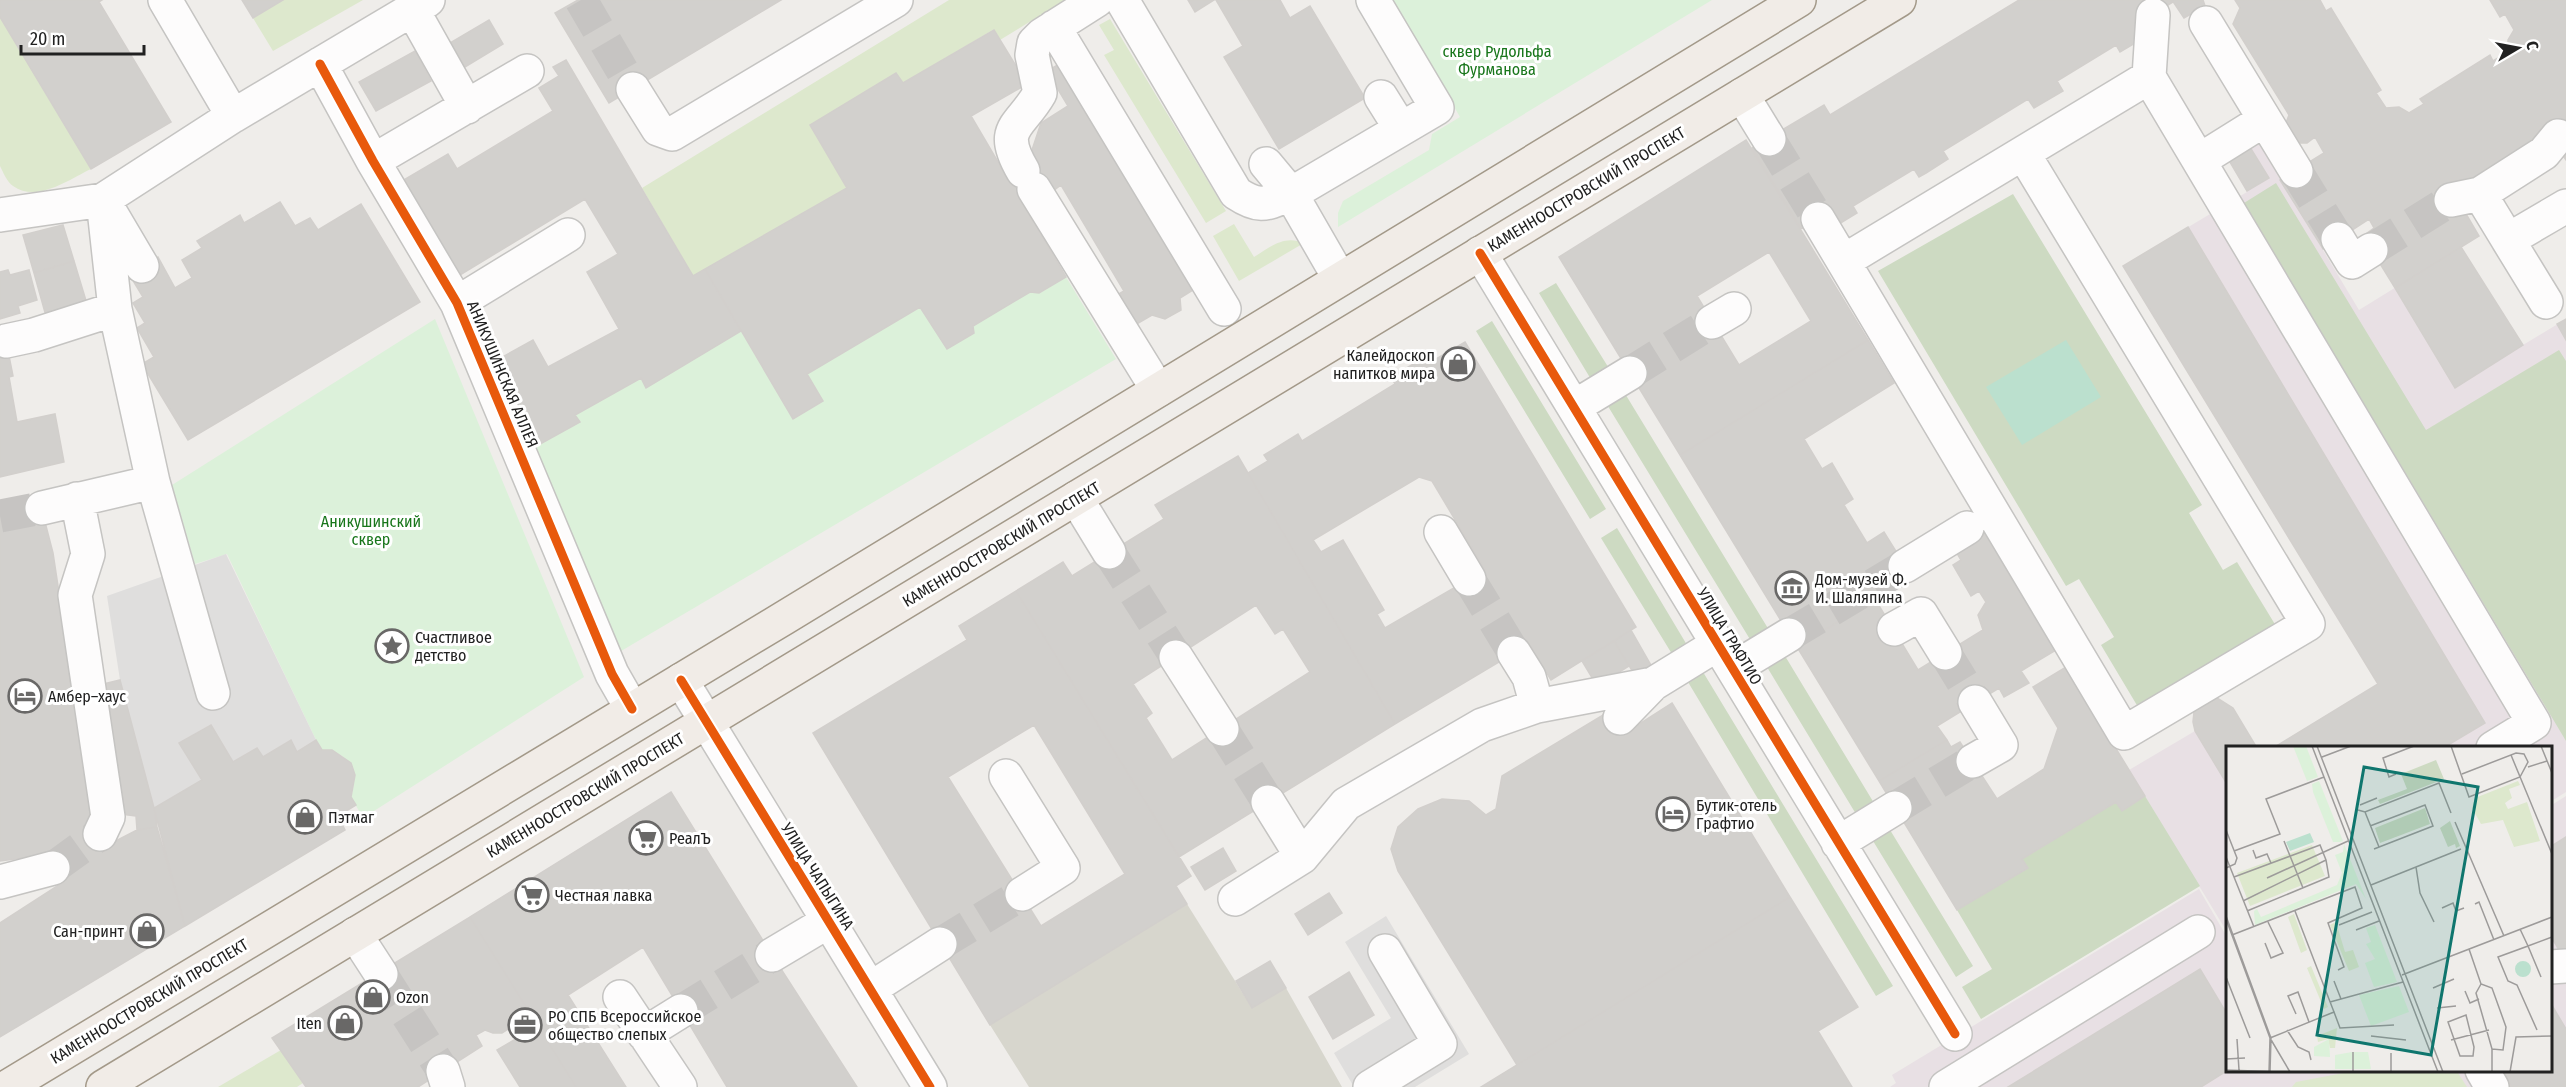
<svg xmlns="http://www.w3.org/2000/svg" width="2566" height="1087" font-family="'Fira Sans Condensed',sans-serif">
	<rect width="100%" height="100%" fill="#efedea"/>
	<path fill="#e8e0e4" d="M2256 139 2359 310 2461 247 2523 345 2566 319V792L2550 802V748H2273L2378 684 2123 266 2247 192 2227 157Z
		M2217 698 2233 708 2257 748H2227V932L2129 770 2195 731 2194 712 2199 703 2207 699Z
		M2566 796V1087H1890L1896 1083 1892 1075 2199 889 2227 937V1070H2550V806Z"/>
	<path fill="#d7d6cd" d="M1187 904 1252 1008 1286 988 1342 1087H1029L990 1025Z"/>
	<path fill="#dde8cd" d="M283 0H363L273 51 253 18Z
		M949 0H1065L1000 40 993 30 903 83 896 73 810 125 847 188 693 276 642 188Z
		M0 17 91 169C68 180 37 203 13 186 7 182 3 172 0 166Z
		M1110 19 1226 211 1206 223 1104 55 1114 50 1099 25Z
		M1234 224 1254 257C1272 246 1284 235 1304 243L1239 281 1213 236Z
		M281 1050 303 1083 297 1087H218Z
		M2354 1071 2458 1073 2467 1087H2292L2296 1082Z"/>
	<path fill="#cddac2" d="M2276 183 2426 430 2559 350 2566 361V741L2244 203Z
		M2013 194 2202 505 2189 513 2223 570 2237 562 2276 626 2138 707 2101 645 2114 637 2079 579 2066 586 1878 271Z
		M1556 283 1610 370 1592 381 1539 293Z
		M1492 321 1606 509 1590 519 1476 331Z
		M1624 392 1769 630 1751 641 1606 403Z
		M1617 528 1687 645 1672 654 1601 538Z
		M1782 651 1877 808 1859 819 1764 662Z
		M1703 672 1893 986 1876 996 1688 682Z
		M2145 796 2200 886 1981 1019 1962 987 1992 969 1957 910 2022 859 2116 802 2122 811Z
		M1887 825 1973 966 1956 977 1870 836Z"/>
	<path fill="#dcf1da" d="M1392 0H1712L1338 227V213L1343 201 1429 150 1432 134 1460 117Z
		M1066 277 1116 359 616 654 533 448 579 422 575 415 641 378 647 387 741 331 793 419 823 401 807 374 920 307 947 349 973 333V326L1030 292 1040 293Z
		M435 319 584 677 363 818 351 797C359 773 350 751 322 750L316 740 227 554 195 564 172 485Z"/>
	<path fill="#bbe0ce" d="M2066 340 2101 397 2022 445 1986 387Z"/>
	<path fill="#dfdedd" d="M226 554 316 740 297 752 290 740 263 757 257 748 233 762 210 725 179 743 202 780 154 808 120 680 107 596Z
		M1386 916 1469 1054 1415 1087H1354L1334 1053 1391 1018 1345 942Z"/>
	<path fill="#d2d0cd" stroke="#d2cfcc" stroke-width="1.5" fill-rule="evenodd" d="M0 0H102L99 2 171 122 91 169 0 17Z
		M242 0H283L253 18Z
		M578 0H781L609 103 555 13Z
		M1188 0H1214L1195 12Z
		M1216 0H1280L1290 18 1310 6 1365 98 1279 149 1224 57 1243 46Z
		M2019 0H2172L2173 2 2134 26 2142 39 2120 52 2116 45 2057 81 2063 91 2034 108 2028 99 1943 151 1948 159 1926 173 1919 177 1914 169 1853 206 1857 213 1839 224 1831 211 1801 229 1752 148 1824 105 1830 115Z
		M2172 0H2203L2205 6 2184 18Z
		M2235 0H2320L2326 11 2331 8 2381 90 2376 93 2386 108 2399 107 2409 113 2424 104 2420 99 2490 55 2493 61 2508 52V40L2514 30 2505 14 2500 17 2490 0H2566V160L2559 150 2551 126 2537 134 2539 141 2466 186 2462 180 2445 191 2462 207 2479 236 2395 288 2363 236 2374 228 2369 219 2323 249 2280 180 2324 153 2315 137 2307 143H2299L2286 123 2289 115 2233 24 2240 8Z
		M489 20 503 44 465 67 450 43Z
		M994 30 1027 84 971 116 1008 179 1023 171 1031 153 1041 123 1068 106 1047 71 1061 63 1193 290 1180 298 1181 310 1165 319 1152 315 1135 325 1117 295 1124 291 1061 185 1053 191 1034 189 1019 197 1066 277 1039 293 1030 292 973 326 974 333 947 349 920 307 807 374 823 401 793 419 705 269 847 188 810 125 896 73 903 83Z
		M415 51 431 81 376 111 359 82Z
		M566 60 693 276 705 269 741 331 646 388 641 378 575 415 580 422 533 448 488 365 533 340 548 367 619 329 587 272 618 254 585 199 460 275 402 181 448 154 457 169 553 111 539 88 559 76 553 67Z
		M1746 140 1868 340 1680 455 1559 257ZM1769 252 1811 321 1739 365 1697 296Z
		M2248 144 2269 178 2247 191 2227 157Z
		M280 202 295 226 310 218 318 230 361 204 420 302 188 440 142 364 154 357 137 328 145 323 133 303 143 297 129 274 158 257 175 288 192 278 182 260 202 248 197 241 240 215 244 223Z
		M63 225 74 261 34 273 23 235Z
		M2188 227 2485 723 2443 748H2273L2378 684 2123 266Z
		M2461 247 2523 345 2455 388 2395 288Z
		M74 261 87 304 46 316 34 273Z
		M8 270 10 275 29 270 37 300 18 306 20 313 0 319V272Z
		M2566 319V340L2557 324Z
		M4 331 13 376 9 377 17 422 55 414 64 462 0 477V332Z
		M1868 340 1894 383 1804 439 1822 469 1832 463 1853 499 1844 505 1867 543 1884 532 1912 577 1797 647 1680 455Z
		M1465 342 1636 627 1551 680 1529 644 1395 724 1248 473 1268 461 1264 455 1298 434 1302 441 1395 384 1391 377 1410 366 1427 356 1431 362ZM1419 477 1432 481 1485 570 1385 628 1377 614 1384 610 1343 540 1321 552 1313 540Z
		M1238 456 1395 724 1179 857 1016 591 1063 562 1072 576 1164 519 1155 505ZM1256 605 1275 634 1283 629 1310 672 1172 760 1146 718 1152 713 1133 684Z
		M38 495 53 553 86 772 108 845 137 830 157 827 185 926 0 1037V923L62 883 44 855 0 861V503Z
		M1985 531 2056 650 2021 671 2029 683 2004 697 1999 688 1937 726 1947 740 1879 781 1797 647 1875 599 1918 670 1983 630 1978 615 1986 602 1979 591 1971 596 1953 565 1961 560 1955 550Z
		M1016 591 1191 876 1176 886 1187 904 990 1025 813 733 967 640 959 626ZM1034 725 1125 874 1041 926 948 777Z
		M1631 630 1652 667 1636 677 1614 641Z
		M1614 641 1629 666 1597 686 1582 661Z
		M2066 667 2145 796 2122 811 2116 802 2022 859 2028 868 1957 910 1879 781 1947 740 1951 747 1960 742 1997 799 2044 769 2058 728 2033 687Z
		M120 680 154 808 157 827 137 830 136 816 121 814 99 685Z
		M2217 698 2233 708 2257 748H2227V784L2195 731 2193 722 2194 712 2199 703 2207 699Z
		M1672 703 1790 897 1517 1065 1398 871 1391 849 1398 827 1418 809 1442 799 1469 801 1486 815 1496 809 1502 776 1613 709 1627 732Z
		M211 725 233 762 257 748 263 757 291 740 297 752 316 740 322 750H332L351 763 355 775 351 797 356 805 338 816 345 830 185 926 154 808 202 780 179 743Z
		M671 792 772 955 857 1087H727L643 947 568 995 626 1087H576L470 917Z
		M2566 837V953L2562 955 2552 938 2550 939V847Z
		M1223 848 1236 871 1205 890 1191 867Z
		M1329 893 1342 913 1308 935 1295 914Z
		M1790 897 1858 1007 1818 1031 1852 1087H1481Z
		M470 917 576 1087H520L497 1050 519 1037 513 1026 502 1033H493L485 1030 476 1035 482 1046 418 1087H306L272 1038Z
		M1270 961 1286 988 1252 1008 1236 981Z
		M2200 969 2227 1014 2228 1070 2201 1087H2008Z
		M1349 972 1374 1015 1333 1039 1309 997Z
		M2550 1002 2566 1029V1087H2511L2501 1070H2550Z"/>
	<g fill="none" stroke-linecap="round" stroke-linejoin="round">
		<path stroke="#c6c4c2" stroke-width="33" stroke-dasharray="33 16" stroke-linecap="butt" d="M581 0 633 89
			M1769 139 1818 219
			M2296 171 2338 239
			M2371 250 2451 200
			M1630 373 1712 322
			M0 516 42 508
			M1109 552 1176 657
			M1469 579 1514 653
			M1789 635 1905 566
			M1945 653 1975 702
			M1222 729 1268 802
			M1895 808 1973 761
			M53 868 100 834
			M940 944 1022 894
			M381 974 443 1071
			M681 1011 772 955"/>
		<defs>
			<path id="minor" d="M165 0 233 116 428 0
				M1122 0 1236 193C1260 209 1266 204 1291 194L1437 108 1373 0
				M412 9 467 107
				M2153 15 2149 77 2534 723 2493 748
				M2206 23 2296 171
				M1054 27 1224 309
				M320 64 373 161 457 303 612 674 632 709
				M633 89 658 129 672 134 896 0
				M1742 95 1769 139
				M1381 97 1401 129
				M2200 160 2264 120
				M373 161 527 71
				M1266 164 1291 194 1340 279
				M1023 171C997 127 1020 128 1040 93L1032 55 1034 43 1042 35 1097 0
				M1034 189 1158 390
				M2480 194 2508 240
				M2451 200 2480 194 2544 153 2558 136
				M0 215 103 200 142 266
				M1818 219 2124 733 2308 624 2023 153
				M2338 239 2352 262 2371 250
				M1480 253 1955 1034
				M1844 261 2149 77
				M2546 302 2508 240 2566 206
				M457 303 568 235
				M1712 322 1734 309
				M6 341 34 335 115 309
				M1574 407 1630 373
				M1076 498 1109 552
				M77 499 88 554 75 595 108 817 100 834
				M42 508 153 482
				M1441 532 1469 579
				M1905 566 1967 528
				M1894 629 1921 614 1945 653
				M1514 653 1529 677 1537 706
				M1176 657 1222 729
				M1733 669 1789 635
				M681 680 930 1087
				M213 693 153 482 115 309 103 200 233 116
				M1620 718 1653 684
				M1973 761 2001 745 1975 702
				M1006 776 1063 868 1022 894
				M1268 802 1302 857
				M1838 843 1895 808
				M0 882 53 868
				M1235 899 1302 857 1346 804 1482 725 1537 706 1653 684 1718 644
				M355 934 381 974
				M772 955 829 921
				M2550 967 2566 966
				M870 989 940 944
				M620 997 680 1087
				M644 1034 681 1011
				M2482 1070 2492 1087
				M443 1071 448 1087
				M1370 1087 1440 1044 1385 951
				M1946 1087 2198 932"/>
			<path id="major" d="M7 1087 784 618 1799 0
				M103 1087 1899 0"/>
		</defs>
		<use href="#minor" stroke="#c5c4c2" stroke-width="36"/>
		<use href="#major" stroke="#a39989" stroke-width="36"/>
		<use href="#minor" stroke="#fdfcfc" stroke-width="33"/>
		<use href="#major" stroke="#f1ece7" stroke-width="33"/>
		<defs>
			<path id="cycleway" d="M320 64 373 161 457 303 612 674 632 709
				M1480 253 1955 1034
				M681 680 930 1087"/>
		</defs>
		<use href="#cycleway" stroke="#fff" stroke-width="13"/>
		<use href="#cycleway" stroke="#e8590c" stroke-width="9"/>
	</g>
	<defs>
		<symbol id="shop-ring" viewBox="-11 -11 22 22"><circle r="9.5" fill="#fff" stroke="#696867" stroke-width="1.5"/><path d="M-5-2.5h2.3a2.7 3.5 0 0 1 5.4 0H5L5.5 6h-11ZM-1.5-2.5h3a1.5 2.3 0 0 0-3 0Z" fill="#696867"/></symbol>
		<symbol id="museum-ring" viewBox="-11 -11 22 22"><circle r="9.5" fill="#fff" stroke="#696867" stroke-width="1.5"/><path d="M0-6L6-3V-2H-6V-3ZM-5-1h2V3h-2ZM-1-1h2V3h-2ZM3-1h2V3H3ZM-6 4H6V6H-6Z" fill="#696867"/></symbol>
		<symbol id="sight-ring" viewBox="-11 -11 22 22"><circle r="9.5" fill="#fff" stroke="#696867" stroke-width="1.5"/><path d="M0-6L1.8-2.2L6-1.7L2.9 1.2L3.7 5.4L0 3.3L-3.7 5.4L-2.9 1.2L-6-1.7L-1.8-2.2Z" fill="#696867"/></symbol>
		<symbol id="hotel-ring" viewBox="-11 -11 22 22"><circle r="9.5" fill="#fff" stroke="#696867" stroke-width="1.5"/><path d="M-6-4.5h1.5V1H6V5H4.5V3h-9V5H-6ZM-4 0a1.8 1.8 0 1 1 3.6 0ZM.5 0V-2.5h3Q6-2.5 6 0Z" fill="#696867"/></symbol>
		<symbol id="supermarket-ring" viewBox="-11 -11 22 22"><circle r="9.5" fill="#fff" stroke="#696867" stroke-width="1.5"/><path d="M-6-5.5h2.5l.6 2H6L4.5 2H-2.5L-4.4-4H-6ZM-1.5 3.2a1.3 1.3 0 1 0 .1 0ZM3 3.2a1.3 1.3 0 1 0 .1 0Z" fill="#696867"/></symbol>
		<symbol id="office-ring" viewBox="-11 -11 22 22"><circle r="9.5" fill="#fff" stroke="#696867" stroke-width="1.5"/><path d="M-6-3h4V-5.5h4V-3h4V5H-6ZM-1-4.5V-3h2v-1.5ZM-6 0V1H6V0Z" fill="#696867"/></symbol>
	</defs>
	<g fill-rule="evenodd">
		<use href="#shop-ring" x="1439" y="345" width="38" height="38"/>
		<use href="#museum-ring" x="1773" y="569" width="38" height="38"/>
		<use href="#sight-ring" x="373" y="627" width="38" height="38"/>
		<use href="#hotel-ring" x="6" y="677" width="38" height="38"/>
		<use href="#hotel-ring" x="1654" y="795" width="38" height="38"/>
		<use href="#shop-ring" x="286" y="798" width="38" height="38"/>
		<use href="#supermarket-ring" x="627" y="819" width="38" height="38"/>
		<use href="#supermarket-ring" x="513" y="876" width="38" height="38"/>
		<use href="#shop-ring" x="128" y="912" width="38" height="38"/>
		<use href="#shop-ring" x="354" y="978" width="38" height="38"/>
		<use href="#shop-ring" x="326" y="1004" width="38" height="38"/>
		<use href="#office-ring" x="506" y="1006" width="38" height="38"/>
	</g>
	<g text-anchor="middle" stroke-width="6" stroke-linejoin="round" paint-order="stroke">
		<g font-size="16" fill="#18761b" stroke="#fff">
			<text x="1497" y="57">сквер Рудольфа<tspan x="1497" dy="18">Фурманова</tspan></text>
			<text x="371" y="527">Аникушинский<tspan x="371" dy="18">сквер</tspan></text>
		</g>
		<g font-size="16" fill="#212121" stroke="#fff">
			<text transform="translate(1586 189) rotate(-31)" y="6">КАМЕННООСТРОВСКИЙ ПРОСПЕКТ</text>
			<text transform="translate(503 374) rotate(67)" y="6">АНИКУШИНСКАЯ АЛЛЕЯ</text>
			<text transform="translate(1001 544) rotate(-31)" y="6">КАМЕННООСТРОВСКИЙ ПРОСПЕКТ</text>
			<text transform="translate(1730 636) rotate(59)" y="6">УЛИЦА ГРАФТИО</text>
			<text transform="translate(585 795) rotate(-31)" y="6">КАМЕННООСТРОВСКИЙ ПРОСПЕКТ</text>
			<text transform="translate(818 876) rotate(58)" y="6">УЛИЦА ЧАПЫГИНА</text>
			<text transform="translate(149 1001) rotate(-31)" y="6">КАМЕННООСТРОВСКИЙ ПРОСПЕКТ</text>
		</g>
		<g font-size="16" fill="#212121" stroke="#fff" text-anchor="start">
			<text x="1435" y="361" text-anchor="end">Калейдоскоп<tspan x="1435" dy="18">напитков мира</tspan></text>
			<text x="1815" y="585">Дом-музей Ф.<tspan x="1815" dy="18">И. Шаляпина</tspan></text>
			<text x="415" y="643">Счастливое<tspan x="415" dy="18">детство</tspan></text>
			<text x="48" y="702">Амбер–хаус</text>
			<text x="1696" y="811">Бутик-отель<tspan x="1696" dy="18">Графтио</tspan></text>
			<text x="328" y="823">Пэтмаг</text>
			<text x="669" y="844">РеалЪ</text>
			<text x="555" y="901">Честная лавка</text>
			<text x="124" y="937" text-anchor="end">Сан-принт</text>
			<text x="396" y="1003">Ozon</text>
			<text x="548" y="1022">РО СПБ Всероссийское<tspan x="548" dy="18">общество слепых</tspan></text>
			<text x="322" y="1029" text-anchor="end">Iten</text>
		</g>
	</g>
	<g transform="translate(2226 746)">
		<rect width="326" height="326" fill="#efedea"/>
		<path d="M292 35 294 39 283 43 286 52 279 57 282 63 301 56 314 95 288 101 277 74 255 78 246 62 249 52ZM86 99 99 130 24 160 11 127ZM68 168 81 204 75 207 62 171ZM110 176 119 206 127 204 133 221 123 225 104 179ZM85 220 102 261 98 263 81 222ZM111 282 109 302H104L102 293 92 296 91 290Z" fill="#dde8cd"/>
		<path d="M210 14 218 33 154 58 152 54 181 43 175 28ZM199 62 204 78 154 97 149 82ZM224 75 234 100 230 102 229 98 222 101 214 82Z" fill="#cddac2"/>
		<path d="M67 0H80L92 31 81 35ZM93 35 117 95 114 96H107L87 46 86 38ZM118 98 140 153 130 138 29 179 28 165 31 163 35 171 111 139 116 127 109 109 117 106ZM149 179 171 236 148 241 139 217 149 213 140 198 145 196 140 182ZM173 240 183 266 145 280 133 249ZM103 293 104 311 88 310V301ZM126 306H142L145 323H109V309Z" fill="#dcf1da"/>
		<path d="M84 87 88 96 64 105 60 96ZM289 223a8 8 0 1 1 16 0a8 8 0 1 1-16 0Z" fill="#bbe0ce"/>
		<path fill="none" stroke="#9d9b9a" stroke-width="1.5" d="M86 0 212 326M91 0 217 326M225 0 243 51 294 31 302 16 298 8 290 7 236 28M315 0 326 27M285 9 326 108M96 11 125 0M302 21 321 15M170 28 163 31 157 12 188 0M134 59 151 52M132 64 139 66 213 37 225 67M139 66 153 101M229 76 278 190M144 80 199 59 207 80 148 103M0 84 11 112 9 118 0 122M58 95 77 142M27 104 30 112 41 108 45 117M8 105 54 88 40 53 98 31M0 111 28 181M190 121 194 147 208 176M8 131 94 99 100 114 103 131 21 165M41 132 122 95M145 139 235 103M17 155 100 114M249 158 253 156 268 194M216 162 227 157 230 165 238 162M0 170 45 292 44 326M0 173 44 292 43 326M113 179 146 166M294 183 302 200 272 211 282 235 291 239 311 284M130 184 153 175M6 189 129 141 136 162 102 177 118 221 112 224M39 197 45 212 57 207 42 176M243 203 255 238 266 242 280 281 277 304 266 303V326M176 229 326 171M0 231 24 292M315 231 302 200 326 191M108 235 115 253M255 238 250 247 266 303M207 242 228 233M239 245 244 257 253 253M104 256 177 236M211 262 230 260M108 266 114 282 168 279M70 268 62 250 72 246 83 276M240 269 248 301 247 310H234L222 276ZM61 284 72 301 83 306 85 314M145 290 180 294M44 292 108 266 69 165M44 292 64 326M11 293 13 324M225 294 263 284M0 313 19 312M0 324 57 326M127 326V306M165 326V307M284 326 290 291 326 290"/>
		<path fill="#0f766e" fill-opacity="0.15" stroke="#0f766e" stroke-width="3" d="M138 21 252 41 205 309 91 289Z"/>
		<rect width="326" height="326" fill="none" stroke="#212121" stroke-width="3"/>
	</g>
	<g transform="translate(2518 48) rotate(80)" stroke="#ffffff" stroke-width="4.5" paint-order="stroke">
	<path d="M0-4.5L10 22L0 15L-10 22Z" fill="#212121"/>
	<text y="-9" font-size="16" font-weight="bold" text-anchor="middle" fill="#212121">С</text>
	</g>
	<path d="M21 45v9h123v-9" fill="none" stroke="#212121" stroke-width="3"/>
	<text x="30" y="45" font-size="18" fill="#212121" stroke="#ffffff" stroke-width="4.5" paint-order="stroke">20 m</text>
</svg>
